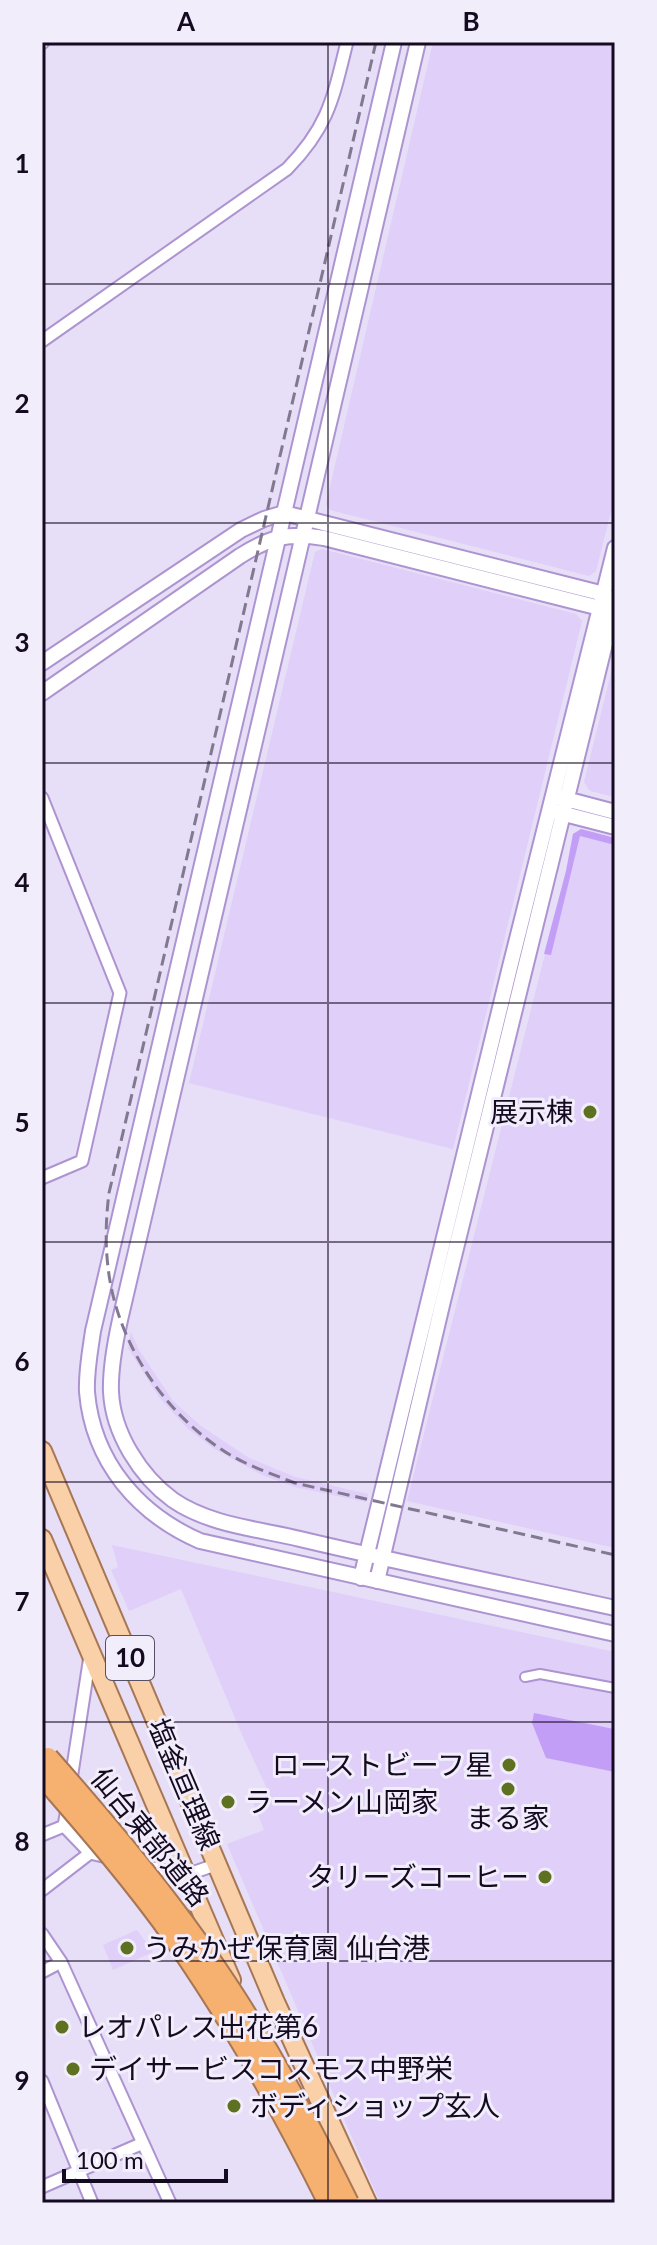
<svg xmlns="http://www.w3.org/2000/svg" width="657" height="2245" font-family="Lato,'Noto Sans JP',sans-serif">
	<rect width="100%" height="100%" fill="#e7def7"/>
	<path fill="#dfcff9" d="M433 42H615V496L596 571 589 576 330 510 326 504Z
		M322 549 576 614 582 621 453 1149 189 1083 315 552Z
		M615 657V797L590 791 584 782Z
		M581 829 615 838V1548L407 1501 566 871 573 834Z
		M131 1332 139 1350 173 1401 201 1426 249 1458 295 1477 368 1494 366 1502 295 1487 262 1475 213 1448 187 1428 159 1397 128 1348Z
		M112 1545 615 1652V2203H380L227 1844 264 1830 253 1802 270 1795 243 1737 181 1589 129 1611 111 1570 118 1567Z
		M137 1930 153 1952 113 1970 103 1945Z"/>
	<path fill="#c39ef6" d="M581 829 615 838V845L580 836 551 955 544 954 566 871 573 834Z
		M534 1713 614 1729 615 1772 546 1758 532 1723Z"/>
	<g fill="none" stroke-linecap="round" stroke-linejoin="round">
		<defs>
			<path id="pedestrian" d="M525 1677 540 1674 615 1688"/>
			<path id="minor" d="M42 43 43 42
				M42 341 287 169C329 126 333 98 347 42
				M42 798 120 993 82 1161 42 1178
				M70 1786 90 1656
				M64 1826 68 1803
				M64 1826 90 1853 111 1858
				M42 1835 64 1826
				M140 1865 186 1875 218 1864
				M42 1890 90 1853
				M42 1934 61 1962 170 2203
				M42 1972 61 1962
				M42 2081 92 2203
				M42 2187 143 2143"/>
			<path id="tertiary" d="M394 42 93 1331C90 1352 86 1372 87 1392 93 1462 138 1514 200 1541L615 1634
				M418 42 120 1320C115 1343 110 1368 111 1392 113 1433 140 1476 173 1500 209 1525 259 1529 300 1539 405 1564 510 1585 615 1608
				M42 663 241 530 264 519 284 513 604 594 610 599
				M42 693 240 556C270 537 289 532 324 538L600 608 607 606
				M558 797 615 812
				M553 811 615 827
				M361 1578 509 971 615 548
				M377 1581 443 1301 615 603"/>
			<path id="primary" d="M42 1451 275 2002 367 2203
				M42 1539 231 1980"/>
		</defs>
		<use href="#pedestrian" stroke="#ad94d1" stroke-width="12"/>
		<use href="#minor" stroke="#ad94d1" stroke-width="15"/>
		<use href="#tertiary" stroke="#ad94d1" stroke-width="18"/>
		<use href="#primary" stroke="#a77654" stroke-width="22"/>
		<use href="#pedestrian" stroke="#fff" stroke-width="8"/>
		<use href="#minor" stroke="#fff" stroke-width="11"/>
		<use href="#tertiary" stroke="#fff" stroke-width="14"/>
		<use href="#primary" stroke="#fad0a9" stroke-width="18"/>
		<path stroke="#827890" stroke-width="3" stroke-dasharray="12 6" stroke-linecap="butt" d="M376 42 109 1193C106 1217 105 1242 108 1267 116 1341 164 1414 227 1453 248 1466 272 1474 295 1483L615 1555"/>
		<defs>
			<path id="motorway-bridge" d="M48 1758C115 1834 181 1913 236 1999 278 2065 314 2134 348 2203
				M42 1775C89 1829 135 1882 176 1940 234 2024 284 2112 329 2203"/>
		</defs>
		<use href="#motorway-bridge" stroke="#a77654" stroke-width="24" stroke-linecap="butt"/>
		<use href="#motorway-bridge" stroke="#f6b06f" stroke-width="20"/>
	</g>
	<path fill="none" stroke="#150b21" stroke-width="2" stroke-opacity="0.55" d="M328 42V2203M42 284H615M42 523H615M42 763H615M42 1003H615M42 1242H615M42 1482H615M42 1722H615M42 1961H615"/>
	<g fill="#5d7121" stroke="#f2edfb" stroke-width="3">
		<circle cx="590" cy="1112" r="8"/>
		<circle cx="509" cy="1765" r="8"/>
		<circle cx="508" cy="1789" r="8"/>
		<circle cx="228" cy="1802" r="8"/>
		<circle cx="545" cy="1877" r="8"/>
		<circle cx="127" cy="1948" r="8"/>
		<circle cx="62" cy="2027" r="8"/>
		<circle cx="73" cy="2069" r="8"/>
		<circle cx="234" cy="2106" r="8"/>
	</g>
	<g text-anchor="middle" stroke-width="6" stroke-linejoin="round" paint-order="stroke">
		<rect fill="#f2edfb" stroke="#574f62" stroke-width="2" x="106" y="1636" width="48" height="44" rx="6"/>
		<g font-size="26" font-weight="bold" fill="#150b21">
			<text x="130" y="1667">10</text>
		</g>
		<g font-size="28" fill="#150b21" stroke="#f2edfb" text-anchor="start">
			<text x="574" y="1122" text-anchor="end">展示棟</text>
			<text x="493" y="1775" text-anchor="end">ローストビーフ星</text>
			<text x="244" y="1812">ラーメン山岡家</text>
			<text x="508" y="1828" text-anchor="middle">まる家</text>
			<text x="529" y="1887" text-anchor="end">タリーズコーヒー</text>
			<text x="143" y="1958">うみかぜ保育園 仙台港</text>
			<text x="78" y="2037">レオパレス出花第6</text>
			<text x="89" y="2079">デイサービスコスモス中野栄</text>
			<text x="250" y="2116">ボディショップ玄人</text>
		</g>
		<g font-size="28" fill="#150b21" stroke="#f2edfb">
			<text transform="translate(184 1784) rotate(67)" y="10">塩釜亘理線</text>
			<text transform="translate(150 1837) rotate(51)" y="10">仙台東部道路</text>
		</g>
	</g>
	<rect width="657" height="2245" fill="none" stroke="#f2edfb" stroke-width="88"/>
	<path d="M64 2169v12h162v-12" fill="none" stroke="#150b21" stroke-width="4"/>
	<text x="76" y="2169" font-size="24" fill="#150b21" stroke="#f2edfb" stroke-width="6" paint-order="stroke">100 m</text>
	<rect x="44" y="44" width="569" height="2157" fill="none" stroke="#150b21" stroke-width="3"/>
	<g font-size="26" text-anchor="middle" font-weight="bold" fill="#150b21">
		<text x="186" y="31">A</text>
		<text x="471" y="31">B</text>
		<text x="22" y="173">1</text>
		<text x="22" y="413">2</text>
		<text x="22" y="652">3</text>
		<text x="22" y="892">4</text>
		<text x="22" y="1132">5</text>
		<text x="22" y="1371">6</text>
		<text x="22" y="1611">7</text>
		<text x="22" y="1851">8</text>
		<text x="22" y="2090">9</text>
	</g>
</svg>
